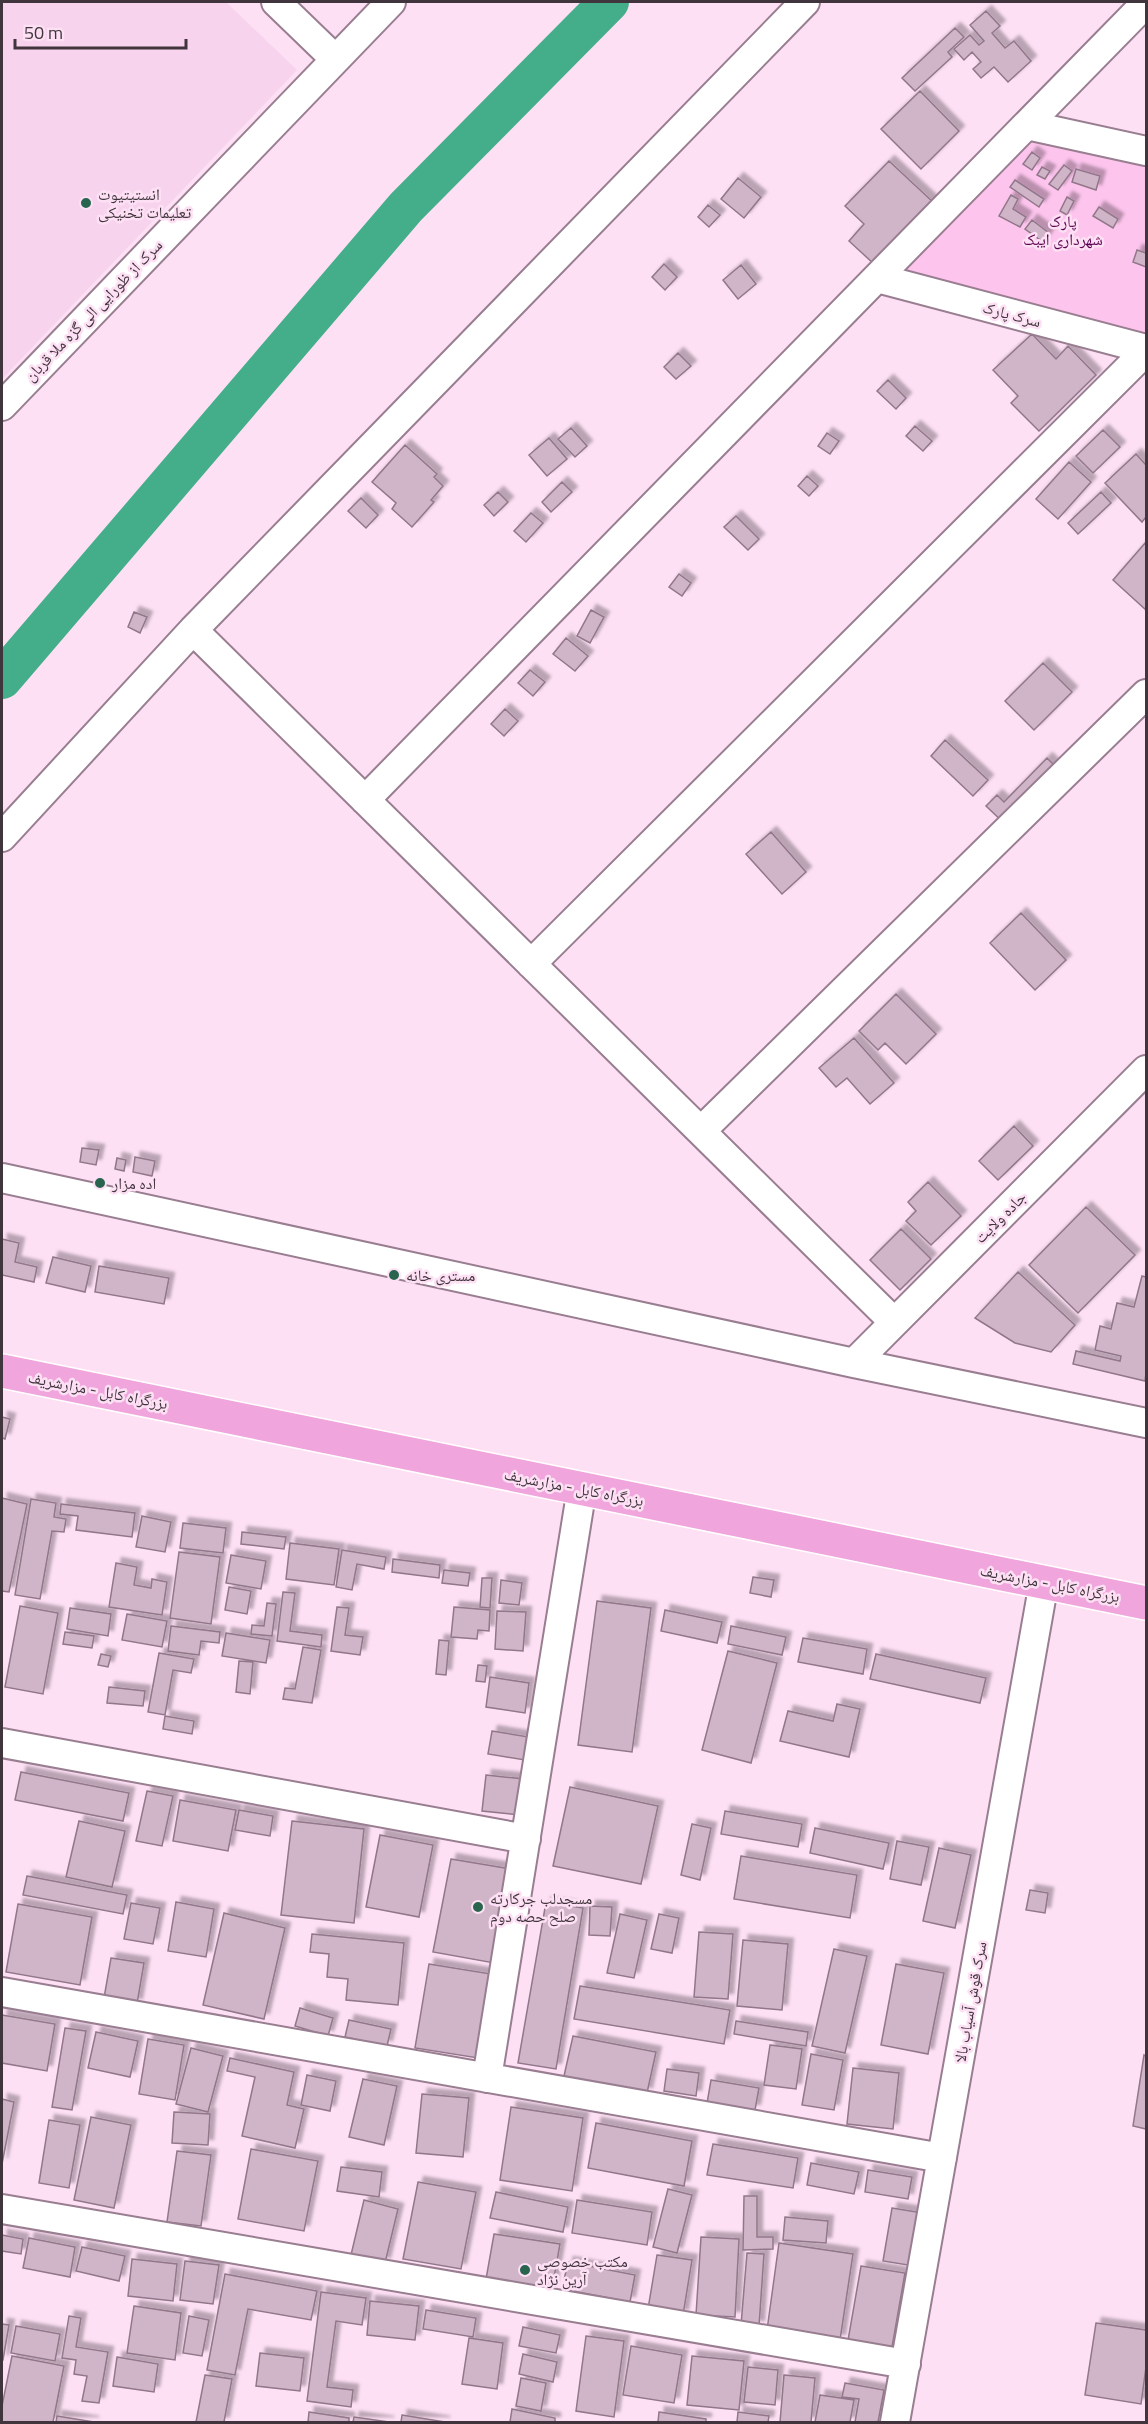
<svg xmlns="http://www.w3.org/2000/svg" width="1148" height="2424" font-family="'Titillium Web','Noto Naskh Arabic',sans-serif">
	<defs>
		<filter id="shadow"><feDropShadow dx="5.5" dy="-5.5" stdDeviation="1.5" flood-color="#0004"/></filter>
	</defs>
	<rect width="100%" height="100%" fill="#fee0f5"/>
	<path fill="#f7d3ed" d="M2 2H226L297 70 2 379Z"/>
	<path fill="#fdc4ed" d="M1023 138 1146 167V337L900 272Z"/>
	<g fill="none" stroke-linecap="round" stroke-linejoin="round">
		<path stroke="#43ae89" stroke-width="40" d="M2 679 406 207 609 2"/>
	</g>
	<path fill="#d0b4c8" stroke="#917789" stroke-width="1.5" filter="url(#shadow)" d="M986 11 1000 26 992 33 1005 48 1014 41 1031 61 1008 82 994 67 981 78 973 69 981 62 972 52 964 60 954 49 970 35 979 45 984 41 970 25Z
		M955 28 964 37 948 52 952 57 915 91 902 78Z
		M920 91 959 131 921 169 881 129Z
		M1032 152 1040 158 1032 170 1023 164Z
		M889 161 934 203 875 265 849 241 864 224 845 206Z
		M1064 165 1072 171 1058 190 1049 184Z
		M1042 167 1050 171 1045 179 1037 175Z
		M1076 169 1100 176 1096 190 1072 182Z
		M738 178 761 197 744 218 721 199Z
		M1015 180 1044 199 1039 207 1010 187Z
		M1011 195 1018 199 1013 209 1026 217 1020 227 999 216Z
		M1067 197 1074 201 1067 215 1060 211Z
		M708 205 720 215 709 227 698 217Z
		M1099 207 1118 219 1113 228 1093 216Z
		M1032 220 1049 233 1043 242 1025 229Z
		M1137 250 1146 253V267L1133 262Z
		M664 264 677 277 665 290 652 277Z
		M741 265 756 284 738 299 723 280Z
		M1032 334 1056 359 1068 346 1096 375 1039 431 1011 403 1018 396 993 370Z
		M678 353 691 366 676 379 664 367Z
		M888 380 906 398 896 409 877 391Z
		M915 426 932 441 923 451 906 436Z
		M571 428 587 446 575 457 558 439Z
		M1103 430 1120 447 1093 473 1076 456Z
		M827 433 839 441 830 454 818 446Z
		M549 438 567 459 547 476 529 455Z
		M405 445 437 474 434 477 443 486 431 500 434 502 412 527 392 509 396 503 372 482Z
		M1136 454 1146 465V517L1142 522 1105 483Z
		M1069 462 1091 482 1058 519 1036 499Z
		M807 476 818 486 809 496 798 486Z
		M562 482 572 492 551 512 542 502Z
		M498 492 508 502 494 516 484 505Z
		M1101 492 1111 503 1078 534 1068 523Z
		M361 498 378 515 366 528 348 511Z
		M531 513 543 523 526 542 514 531Z
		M736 516 759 539 748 550 724 527Z
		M1146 542V610L1113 580Z
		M679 574 691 583 682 596 669 587Z
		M591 610 604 617 590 643 577 636Z
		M134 612 147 617 140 633 128 627Z
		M566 638 588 656 575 671 553 654Z
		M1043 663 1072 692 1034 730 1005 701Z
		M530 670 545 682 533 696 518 683Z
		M505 709 518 721 504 736 491 724Z
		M945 740 988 780 973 796 931 756Z
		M1047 758 1060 771 1007 826 986 806 997 795 1004 802Z
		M771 832 806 872 782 894 746 854Z
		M1021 913 1066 960 1035 990 990 943Z
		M896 994 936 1034 906 1064 885 1043 878 1050 859 1031Z
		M854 1038 894 1083 870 1104 847 1078 836 1087 819 1068Z
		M1014 1126 1033 1146 998 1180 979 1161Z
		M82 1148 99 1150 96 1165 80 1162Z
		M135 1157 155 1161 152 1176 133 1172Z
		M117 1158 126 1160 124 1171 115 1169Z
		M928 1182 961 1216 931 1245 906 1221 916 1211 908 1202Z
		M1086 1207 1135 1255 1078 1313 1029 1265Z
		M901 1229 931 1259 900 1290 870 1260Z
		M2 1239 19 1243 15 1262 37 1267 34 1282 2 1275Z
		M53 1257 91 1266 85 1292 46 1283Z
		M99 1266 169 1278 164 1304 95 1292Z
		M1018 1272 1075 1325 1051 1352 1015 1343 975 1318Z
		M1142 1276 1146 1277V1373L1145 1381 1073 1364 1076 1351 1120 1361 1121 1356 1095 1350 1100 1326 1111 1329 1117 1303 1134 1307Z
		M2 1417 10 1419 5 1439 2 1438Z
		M2 1498 27 1504 9 1592 2 1591Z
		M31 1499 56 1503 54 1517 66 1519 64 1532 52 1531 40 1599 15 1595Z
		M61 1504 135 1513 132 1537 76 1530 78 1516 60 1514Z
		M142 1516 171 1522 165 1552 136 1547Z
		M183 1523 226 1528 223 1553 180 1548Z
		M242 1532 286 1537 284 1549 241 1544Z
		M290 1543 339 1549 334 1585 286 1579Z
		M342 1550 386 1557 384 1569 357 1564 352 1590 336 1587Z
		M179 1552 220 1557 211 1624 170 1618Z
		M231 1555 266 1561 261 1589 226 1583Z
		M393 1559 440 1565 439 1578 392 1572Z
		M116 1563 137 1567 134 1585 151 1588 152 1579 167 1582 162 1615 109 1607Z
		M444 1570 470 1573 468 1586 442 1583Z
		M753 1577 774 1580 771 1597 750 1593Z
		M482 1578H492L490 1608 480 1607Z
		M501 1580 522 1583 519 1605 499 1603Z
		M229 1587 251 1591 247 1614 225 1610Z
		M283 1592 295 1593 290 1631 322 1635 321 1647 277 1641Z
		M597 1601 651 1608 632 1752 578 1745Z
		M267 1603 276 1604 272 1636 251 1634 252 1625 264 1626Z
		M20 1606 58 1613 43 1694 5 1687Z
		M337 1607 349 1608 345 1635 363 1637 360 1655 331 1651Z
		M454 1607 490 1610 489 1631 478 1630 477 1639 451 1637Z
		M70 1608 111 1614 108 1636 67 1629Z
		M665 1610 722 1622 717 1643 661 1631Z
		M497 1611 526 1612 523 1651 495 1649Z
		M127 1614 167 1621 162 1647 122 1640Z
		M171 1626 220 1632 219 1643 201 1641 199 1655 168 1651Z
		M731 1626 786 1637 782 1655 728 1644Z
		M65 1632 94 1636 92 1648 63 1644Z
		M226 1633 270 1640 266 1663 222 1656Z
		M803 1638 867 1649 863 1674 798 1662Z
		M439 1640 449 1641 446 1675 436 1674Z
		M303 1647 321 1650 312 1703 283 1699 285 1688 295 1689Z
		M728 1651 777 1663 751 1763 702 1750Z
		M159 1653 194 1659 191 1673 173 1670 165 1715 148 1712Z
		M101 1654 111 1656 108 1667 98 1665Z
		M876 1654 986 1678 980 1703 870 1679Z
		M239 1661 253 1662 250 1694 236 1692Z
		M478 1665 487 1666 485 1682 476 1681Z
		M490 1677 529 1683 525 1713 486 1707Z
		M109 1687 145 1691 143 1706 107 1703Z
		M837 1704 860 1709 849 1757 780 1741 788 1711 833 1721Z
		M165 1716 194 1721 192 1734 163 1729Z
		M492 1731 535 1738 531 1761 488 1754Z
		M21 1772 129 1793 123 1821 15 1800Z
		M486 1775 524 1779 520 1815 482 1811Z
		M570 1787 658 1806 641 1884 553 1866Z
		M147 1791 173 1796 162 1846 136 1841Z
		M180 1800 236 1810 228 1851 173 1841Z
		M239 1810 273 1816 270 1836 235 1830Z
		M725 1811 802 1824 798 1847 721 1834Z
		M79 1821 125 1831 112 1887 66 1877Z
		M292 1821 364 1829 354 1923 281 1915Z
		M692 1824 711 1828 700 1880 681 1875Z
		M815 1828 889 1843 883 1869 810 1853Z
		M380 1835 433 1845 419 1917 366 1907Z
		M897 1841 929 1847 921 1885 890 1879Z
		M939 1848 971 1855 955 1928 923 1921Z
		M741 1856 857 1875 850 1918 734 1899Z
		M451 1859 511 1869 494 1963 433 1952Z
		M27 1876 127 1895 123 1914 23 1895Z
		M1030 1890 1048 1893 1045 1913 1026 1910Z
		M176 1902 214 1909 206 1957 168 1951Z
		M546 1902 583 1908 556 2069 518 2063Z
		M131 1903 160 1908 153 1944 124 1939Z
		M18 1904 92 1917 80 1985 6 1972Z
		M590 1906 612 1907 610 1936 589 1935Z
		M224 1913 285 1928 264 2019 203 2005Z
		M620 1914 647 1920 634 1978 607 1973Z
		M659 1914 679 1918 672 1953 651 1949Z
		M699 1932 733 1934 728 1999 694 1997Z
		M312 1934 404 1943 398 2005 346 2000 348 1979 327 1977 329 1954 310 1952Z
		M743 1940 788 1944 782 2010 737 2006Z
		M834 1949 867 1956 845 2053 812 2046Z
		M111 1958 144 1963 137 2004 104 1998Z
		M429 1964 491 1974 478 2058 415 2048Z
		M896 1964 944 1973 928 2054 881 2045Z
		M580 1986 730 2010 724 2044 574 2019Z
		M300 2008 333 2018 328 2036 295 2026Z
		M2 2015 55 2024 47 2071 2 2063Z
		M349 2020 391 2029 387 2046 345 2037Z
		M736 2021 808 2032 806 2046 734 2034Z
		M65 2028 86 2031 72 2110 52 2107Z
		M96 2032 138 2041 130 2077 88 2068Z
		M573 2036 656 2052 647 2093 564 2076Z
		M148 2039 184 2045 175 2100 139 2094Z
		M770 2045 802 2049 796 2089 764 2085Z
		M191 2048 223 2056 208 2112 176 2104Z
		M811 2054 843 2060 834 2110 802 2105Z
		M1144 2055 1146 2056V2129L1133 2126Z
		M230 2058 294 2072 287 2105 304 2109 295 2148 242 2136 255 2077 227 2071Z
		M853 2068 899 2073 893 2129 847 2124Z
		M667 2069 699 2073 696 2096 664 2091Z
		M307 2075 336 2081 330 2111 301 2105Z
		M363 2079 397 2086 384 2145 349 2137Z
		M711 2080 759 2088 755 2110 707 2103Z
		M422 2094 469 2098 463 2157 416 2153Z
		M2 2099 14 2102 2 2164Z
		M511 2107 583 2118 572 2191 500 2180Z
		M174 2112 210 2114 208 2145 172 2143Z
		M91 2117 131 2125 114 2208 74 2200Z
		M49 2120 80 2125 69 2188 39 2183Z
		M596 2123 692 2141 684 2186 588 2168Z
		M713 2144 798 2158 793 2188 707 2175Z
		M251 2149 318 2161 304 2231 238 2219Z
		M177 2151 211 2155 201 2226 167 2222Z
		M811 2163 859 2172 854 2194 807 2185Z
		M341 2167 382 2172 379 2197 337 2191Z
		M868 2170 912 2177 908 2199 865 2192Z
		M418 2182 476 2192 461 2269 403 2259Z
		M668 2189 692 2195 677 2253 653 2247Z
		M496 2192 568 2207 563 2232 490 2218Z
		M744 2196H757V2237H773V2249L743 2250Z
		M364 2200 398 2209 385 2263 351 2255Z
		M577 2200 652 2212 647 2245 572 2233Z
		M892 2208 929 2214 920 2267 883 2261Z
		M785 2217 828 2221 826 2243 783 2240Z
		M494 2234 560 2244 552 2289 486 2279Z
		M2 2235 23 2239 21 2254 2 2251Z
		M701 2237 739 2239 735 2317 696 2315Z
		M29 2238 75 2247 70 2277 23 2268Z
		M779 2243 853 2254 840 2340 767 2330Z
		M82 2247 125 2256 119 2281 76 2271Z
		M747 2253 764 2254 759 2326 741 2325Z
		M657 2255 692 2260 683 2315 648 2309Z
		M132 2259 177 2264 173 2301 128 2296Z
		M185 2261 219 2265 213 2304 180 2300Z
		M568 2262 635 2275 630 2302 562 2289Z
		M861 2266 905 2273 891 2353 847 2346Z
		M225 2274 317 2291 311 2320 248 2309 235 2375 207 2370Z
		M321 2292 366 2298 362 2325 336 2321 327 2387 353 2390 351 2407 307 2401Z
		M370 2301 419 2306 415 2340 367 2335Z
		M134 2306 181 2313 175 2360 127 2353Z
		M426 2310 476 2318 473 2337 423 2329Z
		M69 2316 81 2318 76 2347 108 2352 99 2403 82 2401 87 2376 74 2374 76 2360 62 2358Z
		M189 2316 209 2320 202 2356 183 2353Z
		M1096 2323 1146 2330V2367L1141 2404 1085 2395Z
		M2 2324 9 2325 3 2360H2Z
		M16 2326 60 2334 55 2361 11 2353Z
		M523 2327 560 2335 556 2353 519 2346Z
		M586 2336 624 2341 614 2417 576 2411Z
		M469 2338 503 2343 497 2389 462 2384Z
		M631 2346 682 2355 674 2403 623 2395Z
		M260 2353 304 2358 300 2391 256 2386Z
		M523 2354 557 2362 553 2382 519 2374Z
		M12 2356 64 2366 53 2422H2V2406Z
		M692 2356 744 2361 739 2410 687 2405Z
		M117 2357 158 2364 154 2392 113 2386Z
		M748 2367 778 2370 775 2405 744 2402Z
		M205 2375 232 2379 224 2422H196Z
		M784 2375 815 2378 811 2422H780Z
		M521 2378 546 2383 541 2411 516 2406Z
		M845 2383 884 2390 878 2422H855L859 2399 842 2397Z
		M820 2395 854 2400 850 2422H815Z
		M512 2409 555 2418V2422H510Z
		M309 2412 349 2418V2422H308Z
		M659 2412 706 2419V2422H658Z
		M738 2412 769 2416 768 2422H737Z
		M402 2415 445 2422H401Z
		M57 2416 94 2422H56Z
		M354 2417 389 2422H353Z"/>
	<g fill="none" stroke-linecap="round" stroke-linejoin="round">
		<defs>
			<path id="minor" d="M276 2 335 59
				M1027 125 1146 151
				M877 278 1146 349
				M2 406 391 2
				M193 630 894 1322
				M365 800 1146 3
				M2 837 193 630 805 2
				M531 964 1146 351
				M701 1131 1146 694
				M2 1178 854 1363 1146 1423
				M854 1363 1146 1070
				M2 1743 526 1839
				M2 1992 942 2158
				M487 2078 582 1488
				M2 2209 906 2364
				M895 2422 1044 1582"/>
			<path id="highway" d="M2 1371 1146 1603"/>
		</defs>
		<use href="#minor" stroke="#987e90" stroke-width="32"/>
		<use href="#highway" stroke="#fff" stroke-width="36"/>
		<use href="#minor" stroke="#fff" stroke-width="28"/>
		<use href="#highway" stroke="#f0a6dd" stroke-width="33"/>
	</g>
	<g fill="#28644e" stroke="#fee0f5" stroke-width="2">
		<circle cx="86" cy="203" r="6"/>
		<circle cx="100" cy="1183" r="6"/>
		<circle cx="394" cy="1275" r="6"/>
		<circle cx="478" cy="1907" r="6"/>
		<circle cx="525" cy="2270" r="6"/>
	</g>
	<g text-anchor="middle" stroke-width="5" stroke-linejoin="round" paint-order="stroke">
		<g font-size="16" fill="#40353d" stroke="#fee0f5" text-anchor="start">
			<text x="98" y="200">انستیتیوت<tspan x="98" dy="18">تعلیمات تخنیکی</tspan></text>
			<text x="112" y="1189">اده مزار</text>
			<text x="406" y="1281">مستری خانه</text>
			<text x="490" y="1904">مسجدلب جرکارته<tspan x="490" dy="18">صلح حصه دوم</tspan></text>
			<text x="537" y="2267">مکتب خصوصی<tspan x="537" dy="18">آرین نژاد</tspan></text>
		</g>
		<g font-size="16" fill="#5b004e" stroke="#fee0f5">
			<text x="1063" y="227">پارک<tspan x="1063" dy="18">شهرداری ایبک</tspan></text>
		</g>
		<g font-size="16" fill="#40353d" stroke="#fee0f5">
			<text transform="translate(93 310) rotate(-46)" y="6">سرک از ظورایی الی گزه ملا قربان</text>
			<text transform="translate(1012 314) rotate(15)" y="6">سرک پارک</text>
			<text transform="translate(1000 1217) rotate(-45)" y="6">جاده ولایت</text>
			<text transform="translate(98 1390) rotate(11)" y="6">بزرگراه کابل - مزارشریف</text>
			<text transform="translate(574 1487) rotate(11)" y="6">بزرگراه کابل - مزارشریف</text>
			<text transform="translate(1050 1583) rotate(11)" y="6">بزرگراه کابل - مزارشریف</text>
			<text transform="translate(970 2002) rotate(-80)" y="6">سرک قوش آسیاب بالا</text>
		</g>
	</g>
	<rect width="1148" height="2424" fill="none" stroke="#40353d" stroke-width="6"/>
	<path d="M15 39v9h171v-9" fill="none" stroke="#40353d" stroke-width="3"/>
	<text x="24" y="39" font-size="18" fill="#40353d" stroke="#fee0f5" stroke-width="4.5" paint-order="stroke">50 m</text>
</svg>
